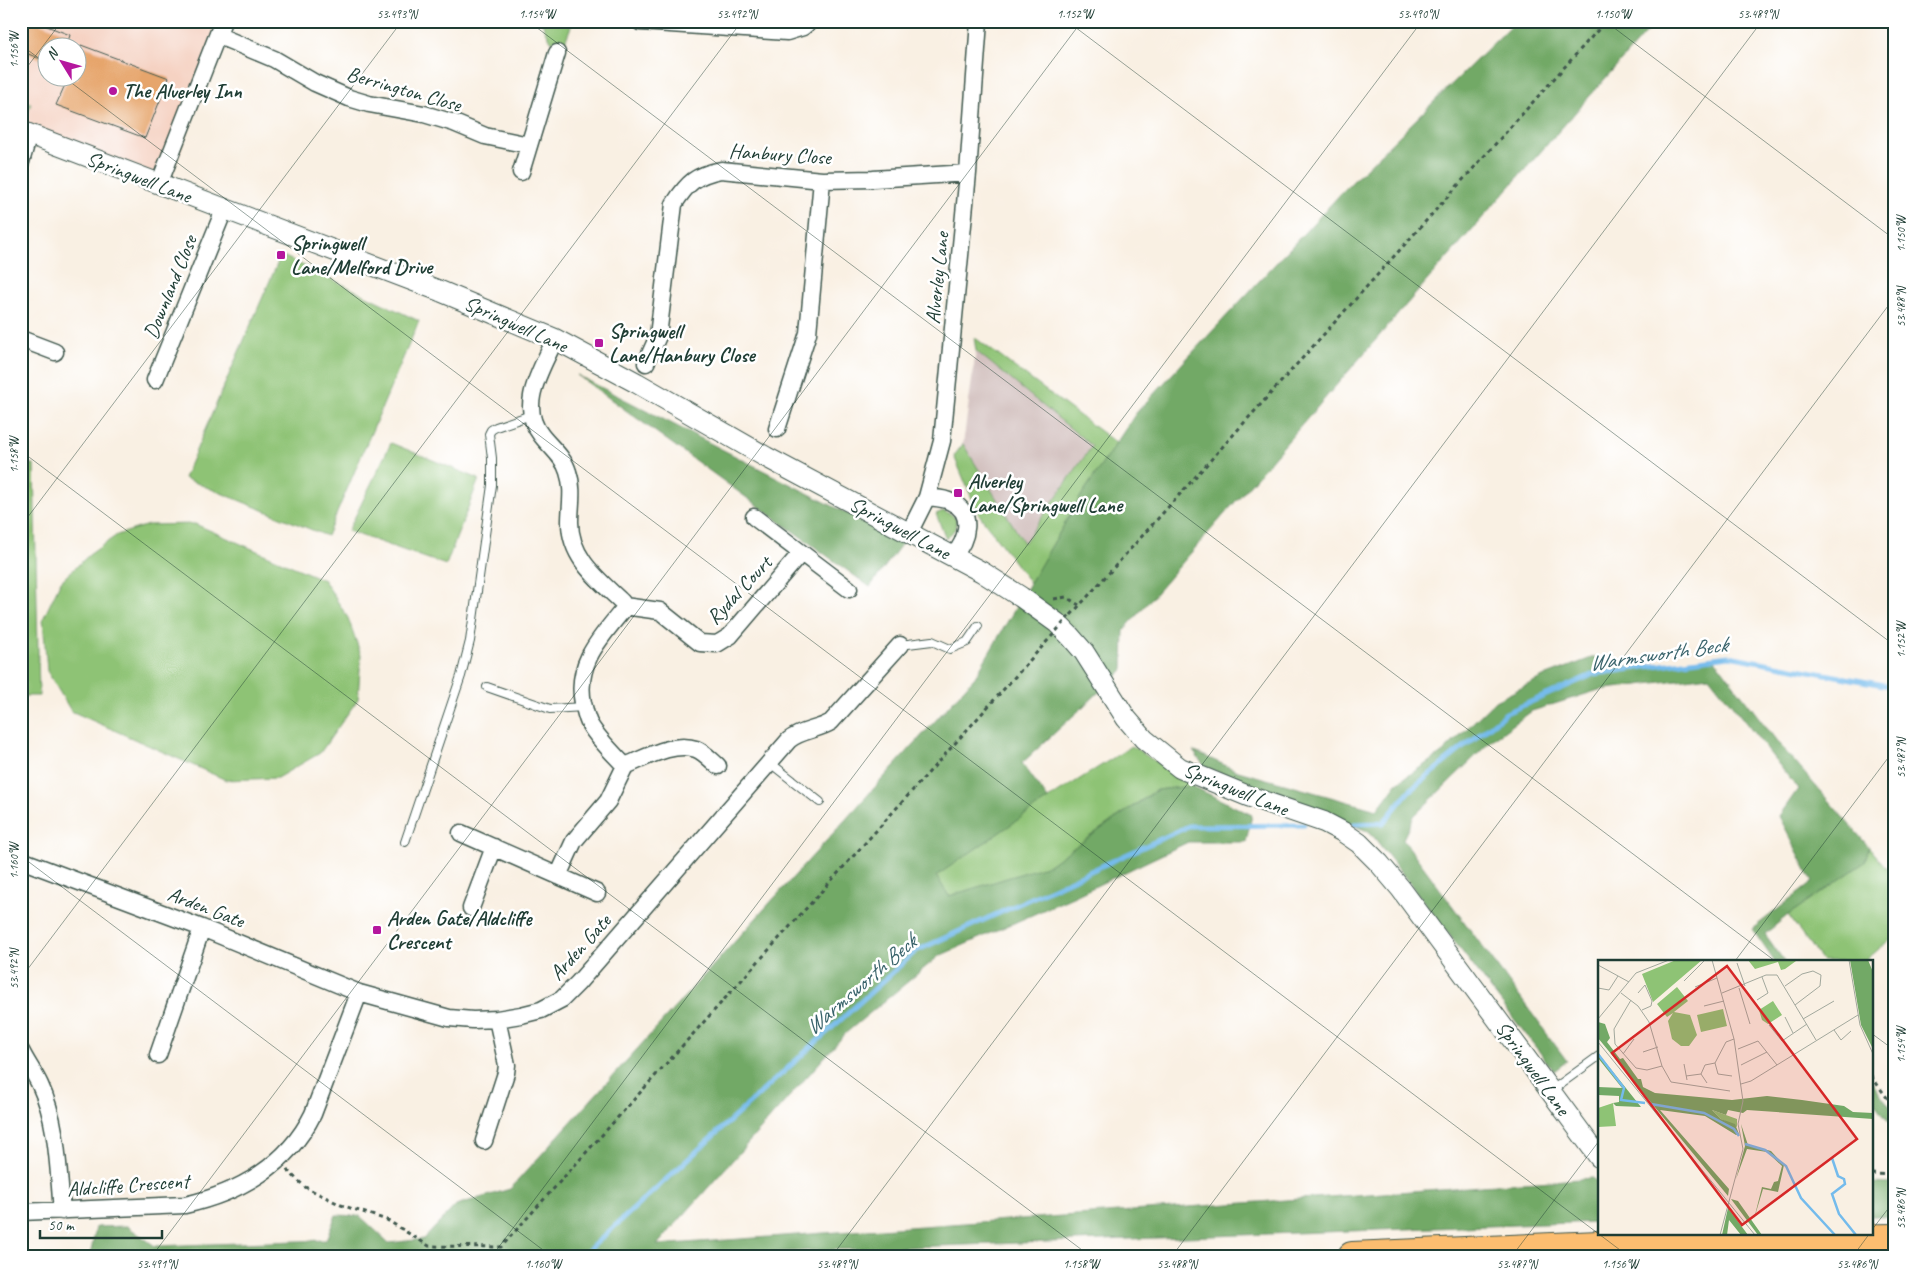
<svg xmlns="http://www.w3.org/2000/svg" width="1915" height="1277" font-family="Caveat,sans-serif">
	<rect width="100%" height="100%" fill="#fff"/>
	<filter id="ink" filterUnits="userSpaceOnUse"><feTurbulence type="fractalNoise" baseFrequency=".02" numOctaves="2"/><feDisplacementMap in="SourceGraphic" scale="10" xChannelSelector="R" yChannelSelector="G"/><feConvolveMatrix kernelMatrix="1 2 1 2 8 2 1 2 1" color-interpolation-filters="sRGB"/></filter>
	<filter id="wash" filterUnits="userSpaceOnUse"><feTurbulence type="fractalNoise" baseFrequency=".0096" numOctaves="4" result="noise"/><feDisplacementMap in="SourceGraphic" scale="20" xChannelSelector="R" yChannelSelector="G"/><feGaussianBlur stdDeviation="1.12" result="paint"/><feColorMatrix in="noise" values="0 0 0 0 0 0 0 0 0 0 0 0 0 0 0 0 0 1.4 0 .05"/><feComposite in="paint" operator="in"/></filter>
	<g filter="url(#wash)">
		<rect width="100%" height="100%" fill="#f9f0e3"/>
		<path fill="#f5d2c2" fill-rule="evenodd" d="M21 21H230L170 180 21 124ZM48 48H78V78H48Z"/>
		<path fill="#d1bfbd" d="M976 351 1092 446 1024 544 963 444Z"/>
		<path fill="#8ec375" stroke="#568054" d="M541 21H573L564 45 551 41Z
			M21 100 31 104 27 115 21 113Z
			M281 255 419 321 327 536 184 478Z
			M974 337 1116 443 1081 496 1030 583 978 513 954 456 963 444 1024 543 1092 446 976 351Z
			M391 443 479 479 446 565 348 531Z
			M21 464H34L39 696H21Z
			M943 511 951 514 956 519V528L946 539 936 514Z
			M195 524 324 580 348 618 361 655 358 699 320 753 277 778 226 780 71 711 47 671 43 619 61 581 89 555 117 535 148 525Z
			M1132 746 1192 786 1156 790 1049 865 949 896 936 876 1048 799Z
			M1869 847 1894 877V936L1865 961H1822L1788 915 1865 862Z"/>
		<path fill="#72a966" stroke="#48734d" d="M1516 21H1656L1432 275 1124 630 1123 670 1022 763 1048 799 936 876 949 896 1049 865 1157 790 1192 786 1252 815 1246 842H1188L1075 896 939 956 847 1032 657 1245 1593 1178 1599 1184V1222L662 1256H90L96 1227 127 1226 155 1246 326 1240 336 1215 360 1216 389 1243 424 1239 456 1205 510 1189 975 677 1081 496 1136 413 1346 188Z
			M577 375 903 542 870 587Z
			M1594 657 1637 669 1713 657 1779 744 1869 847 1865 862 1788 915 1765 934 1784 961H1774L1752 929 1813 882 1779 816 1798 789 1709 676 1599 690 1532 711 1492 740 1414 816 1403 839 1567 1061 1554 1071 1370 832 1205 767 1193 751 1238 771 1377 810 1397 783 1442 753 1495 701 1547 675Z
			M1871 1081 1894 1112V1129L1871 1097Z
			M1871 1183 1894 1184V1216H1871Z"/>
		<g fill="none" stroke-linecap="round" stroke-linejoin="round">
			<path stroke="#74bbec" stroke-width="5" d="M1354 824 1383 823 1409 791 1506 713 1594 674 1729 656 1894 687
				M582 1256 916 951 1189 826 1304 825"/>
		</g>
		<g id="blocks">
			<path fill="#e6a56c" d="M21 21H34L70 35 66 48H48V62L21 51Z
				M81 45 169 78 145 138 56 105 68 78H78V53Z"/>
		</g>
	</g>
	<g filter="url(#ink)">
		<use href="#blocks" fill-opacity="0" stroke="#40584e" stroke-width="1"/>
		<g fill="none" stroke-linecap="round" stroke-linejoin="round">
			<defs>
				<path id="service" d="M900 645 932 641 950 649 967 642 978 626
					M487 687 550 709 584 707
					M769 762 820 802
					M405 842 461 676 470 641 492 485V458L489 434 491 430 496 427 531 415
					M1552 1090 1599 1056"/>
				<path id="minor" d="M640 22 787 32 803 27 810 21
					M219 36 274 59 315 83 349 98 369 104 424 114 454 123 485 136 529 145
					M21 162 29 134
					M521 172 557 53
					M159 184 223 21
					M21 339 55 352
					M555 339C542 369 517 405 541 435 550 447 564 457 568 472 574 489 570 505 570 522 570 558 598 579 622 602L624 606 623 610C600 638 575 664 583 703 585 710 586 718 590 725 599 740 613 753 625 766
					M646 363 658 336 674 204C688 182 696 175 721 170L822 180 873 179 968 173
					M155 380 224 210
					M777 429 808 333 822 180
					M927 497C935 498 944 498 951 502 975 512 967 541 953 556
					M754 517 849 589
					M909 533 927 497 942 441 968 173 979 21
					M624 606 660 611 700 643 717 644 730 636 801 553
					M461 833 597 893
					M21 860 202 928 359 993 449 1018 473 1020 497 1019 521 1015 541 1010 562 999 578 983 789 740C801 730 818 730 831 722L900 645
					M558 876 574 841 608 801 625 766C645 758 674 741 696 749 704 752 711 760 718 766
					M471 908 494 847
					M21 1051C27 1063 35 1074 40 1085 58 1123 58 1169 62 1211
					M158 1055 202 928
					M484 1141 506 1073 507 1065 497 1019
					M21 1212 185 1205C239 1193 288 1165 313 1114L359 993"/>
				<path id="tertiary" d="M21 131 440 291 555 339 637 383 766 457 982 572 1021 597 1057 623 1070 636 1084 652 1126 718 1144 739 1180 768 1248 796 1324 822 1343 832 1359 843 1379 863 1401 889 1599 1157"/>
				<path id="motorway" d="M1711 1241 1894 1238
					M1352 1256 1622 1244"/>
			</defs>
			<use href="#service" stroke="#40584e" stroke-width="10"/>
			<use href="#minor" stroke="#40584e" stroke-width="19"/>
			<use href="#tertiary" stroke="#40584e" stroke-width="22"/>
			<use href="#motorway" stroke="#40584e" stroke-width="30"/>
			<path stroke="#40584e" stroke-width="3" stroke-dasharray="4 4" stroke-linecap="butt" d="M1054 599 1066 597 1079 605
				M1071 615 1606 21
				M1871 1076 1894 1107
				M287 1170 305 1187 341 1205 387 1220 429 1246 501 1247 1049 639
				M1871 1174 1894 1175"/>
			<use href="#service" stroke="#fff" stroke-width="8"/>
			<use href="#minor" stroke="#fff" stroke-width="16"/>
			<use href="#tertiary" stroke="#fff" stroke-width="20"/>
			<use href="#motorway" stroke="#fcbd6f" stroke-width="28"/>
			<defs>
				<path id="motorway-bridge" d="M1622 1244 1711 1241"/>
			</defs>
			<use href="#motorway-bridge" stroke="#40584e" stroke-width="30" stroke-linecap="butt"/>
			<path stroke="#40584e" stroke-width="3" stroke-dasharray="4 4" stroke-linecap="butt" d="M1051 637 1070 615"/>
			<use href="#motorway-bridge" stroke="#fcbd6f" stroke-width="28"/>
		</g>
	</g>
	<path fill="none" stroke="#1f3d34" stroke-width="1" stroke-opacity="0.45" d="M528 21 1775 961M1067 21 1894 645M1605 21 1894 239M21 45 48 65M21 75 62 21M65 78 1628 1256M21 451 1090 1256M21 526 402 21M21 856 551 1256M1735 961 1894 750M21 978 742 21M1871 1033 1894 1050M1871 1231 1894 1201M152 1256 1082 21M492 1256 1422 21M832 1256 1762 21M1172 1256 1894 298M1512 1256 1599 1141M1853 1256 1870 1233"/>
	<g fill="#b5179e" stroke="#fff" stroke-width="2">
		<circle cx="113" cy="91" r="5"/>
		<rect x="276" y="250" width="10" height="10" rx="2.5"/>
		<rect x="594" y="338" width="10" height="10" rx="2.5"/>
		<rect x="953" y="488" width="10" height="10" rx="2.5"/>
		<rect x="372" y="925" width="10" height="10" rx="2.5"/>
	</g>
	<g text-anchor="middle" stroke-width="5" stroke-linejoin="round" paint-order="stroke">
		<g font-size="21" fill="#1f3d34" stroke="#fff">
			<text transform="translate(404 89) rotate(16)" y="7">Berrington Close</text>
			<text transform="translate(780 154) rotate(4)" y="7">Hanbury Close</text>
			<text transform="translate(139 177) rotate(21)" y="7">Springwell Lane</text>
			<text transform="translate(937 278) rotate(-84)" y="7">Alverley Lane</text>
			<text transform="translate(170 287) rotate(-68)" y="7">Downland Close</text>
			<text transform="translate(516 324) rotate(24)" y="7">Springwell Lane</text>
			<text transform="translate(900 528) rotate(28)" y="7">Springwell Lane</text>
			<text transform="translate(739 590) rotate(-47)" y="7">Rydal Court</text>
			<text transform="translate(1236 789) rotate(22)" y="7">Springwell Lane</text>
			<text transform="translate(206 907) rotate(21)" y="7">Arden Gate</text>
			<text transform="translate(580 947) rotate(-48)" y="7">Arden Gate</text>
			<text transform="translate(1533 1068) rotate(54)" y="7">Springwell Lane</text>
			<text transform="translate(128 1185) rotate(-4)" y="7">Aldcliffe Crescent</text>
		</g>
		<g font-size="21" font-weight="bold" fill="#1f3d34" stroke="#fff" text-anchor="start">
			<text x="123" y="98">The Alverley Inn</text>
			<text x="291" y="250">Springwell<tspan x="291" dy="24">Lane/Melford Drive</tspan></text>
			<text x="609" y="338">Springwell<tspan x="609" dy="24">Lane/Hanbury Close</tspan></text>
			<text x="968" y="488">Alverley<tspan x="968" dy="24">Lane/Springwell Lane</tspan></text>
			<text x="387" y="925">Arden Gate/Aldcliffe<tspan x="387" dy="24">Crescent</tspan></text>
		</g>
		<g font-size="22" font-style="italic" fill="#39636b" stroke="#fff">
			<text transform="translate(1658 653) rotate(-8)" y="8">Warmsworth Beck</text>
			<text transform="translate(860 984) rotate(-41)" y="8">Warmsworth Beck</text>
		</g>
	</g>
	<g transform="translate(1598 960)">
		<rect width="275" height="275" fill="#f9f0e3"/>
		<path d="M78 0H104L55 42 44 14ZM150 0H194L198 1 187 9 183 10 180 2 157 9ZM79 27 90 41 76 52 92 55 99 75 91 86H83L74 79 70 61 75 53 69 57 59 44ZM175 41 184 55 170 64 164 60 161 50ZM125 49 129 66 103 72 99 55ZM15 143 18 166 0 167V148ZM114 150 139 159V167L123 159Z" fill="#8ec375"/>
		<path d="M252 0H270L275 12V89L263 65ZM0 62 7 64 12 78 9 82 22 99 25 98 40 119H43L45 127 57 133 134 140 169 136 204 140 246 146 255 152 275 153V159L149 150 145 153 130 150 128 155 114 150 123 159 137 164 141 174 138 175 107 156 62 150 131 229 130 236 0 78ZM0 93 43 147 18 146 15 143 21 142V136L0 135V127L24 128 0 98ZM143 164 150 185 173 191 186 205 180 232 165 229 156 259 164 227 173 229 176 222 180 221 184 206 169 192 149 189 138 219 147 186ZM133 239 140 241 164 275H160ZM130 248 150 275H143L131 260 129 275H124Z" fill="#72a966"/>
		<path fill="none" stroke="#74bbec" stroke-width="2.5" d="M0 94 26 128 23 140 47 143M53 144 106 153 136 169 141 176M147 184 167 190 188 206 203 238 237 275M234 198 240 216 246 219 247 224 234 234 241 254 258 275"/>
		<path fill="none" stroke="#a2a89d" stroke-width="1" d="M114 0 136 79 145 141 140 164 145 189 122 275M251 0 262 65 275 94M139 3 147 26M0 5 31 22M86 21 107 0M187 26 204 14 215 11 223 15 222 26 197 45M97 27 119 18M0 28 11 30 20 16M141 28 152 64M23 33 40 46 51 62 64 106 73 122 132 131M40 33 47 25 54 41 53 46 44 50M124 33 168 15H179L218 80M33 40 16 69 17 84 38 108 49 110 64 106M159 40 170 33 164 17M106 46 126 41M187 57 195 73M0 59 38 13 71 0M205 59 236 41M171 65 184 81 209 64M236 70 243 80 253 71M0 82 157 275M140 89 160 81 179 105M45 92 60 87M25 94 36 79M117 103 120 114 134 116M86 104 89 120M143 105 169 92M103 114 107 105 117 103 128 82 136 79M88 116 103 114 109 123M143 124 153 121 260 55"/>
		<path fill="#d62828" fill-opacity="0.15" stroke="#d62828" stroke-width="2.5" d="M129 6 259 179 144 265 14 93Z"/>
		<rect width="275" height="275" fill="none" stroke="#1f3d34" stroke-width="2.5"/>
	</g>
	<rect width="1915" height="1277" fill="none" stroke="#fff" stroke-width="55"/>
	<g transform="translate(62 62) rotate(307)"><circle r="24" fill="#ffffff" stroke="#a5b1ae"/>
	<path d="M0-4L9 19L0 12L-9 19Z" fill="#b5179e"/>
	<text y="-8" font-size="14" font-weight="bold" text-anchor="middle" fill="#1f3d34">N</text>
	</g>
	<path d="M40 1230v8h122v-8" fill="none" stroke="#1f3d34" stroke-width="2.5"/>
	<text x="48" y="1230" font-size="15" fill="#1f3d34" stroke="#ffffff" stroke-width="4" paint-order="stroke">50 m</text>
	<rect x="28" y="28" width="1860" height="1222" fill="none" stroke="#1f3d34" stroke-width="2"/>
	<g font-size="12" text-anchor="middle" fill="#1f3d34">
		<text x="397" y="18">53.493°N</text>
		<text x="537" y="18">1.154°W</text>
		<text x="737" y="18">53.492°N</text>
		<text x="1075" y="18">1.152°W</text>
		<text x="1418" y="18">53.490°N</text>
		<text x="1613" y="18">1.150°W</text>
		<text x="1758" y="18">53.489°N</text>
		<text transform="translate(14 50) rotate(-90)" y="4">1.156°W</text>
		<text transform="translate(1901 234) rotate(-90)" y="4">1.150°W</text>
		<text transform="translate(1901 307) rotate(-90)" y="4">53.488°N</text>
		<text transform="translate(14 455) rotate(-90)" y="4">1.158°W</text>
		<text transform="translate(1901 640) rotate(-90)" y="4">1.152°W</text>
		<text transform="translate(1901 758) rotate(-90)" y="4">53.487°N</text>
		<text transform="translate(14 861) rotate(-90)" y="4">1.160°W</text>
		<text transform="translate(14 969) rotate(-90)" y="4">53.492°N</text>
		<text transform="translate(1901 1045) rotate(-90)" y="4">1.154°W</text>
		<text transform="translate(1901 1209) rotate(-90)" y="4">53.486°N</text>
		<text x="157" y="1268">53.491°N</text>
		<text x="543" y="1268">1.160°W</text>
		<text x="837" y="1268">53.489°N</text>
		<text x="1081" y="1268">1.158°W</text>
		<text x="1177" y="1268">53.488°N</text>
		<text x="1517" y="1268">53.487°N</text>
		<text x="1620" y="1268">1.156°W</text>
		<text x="1857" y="1268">53.486°N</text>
	</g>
</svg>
